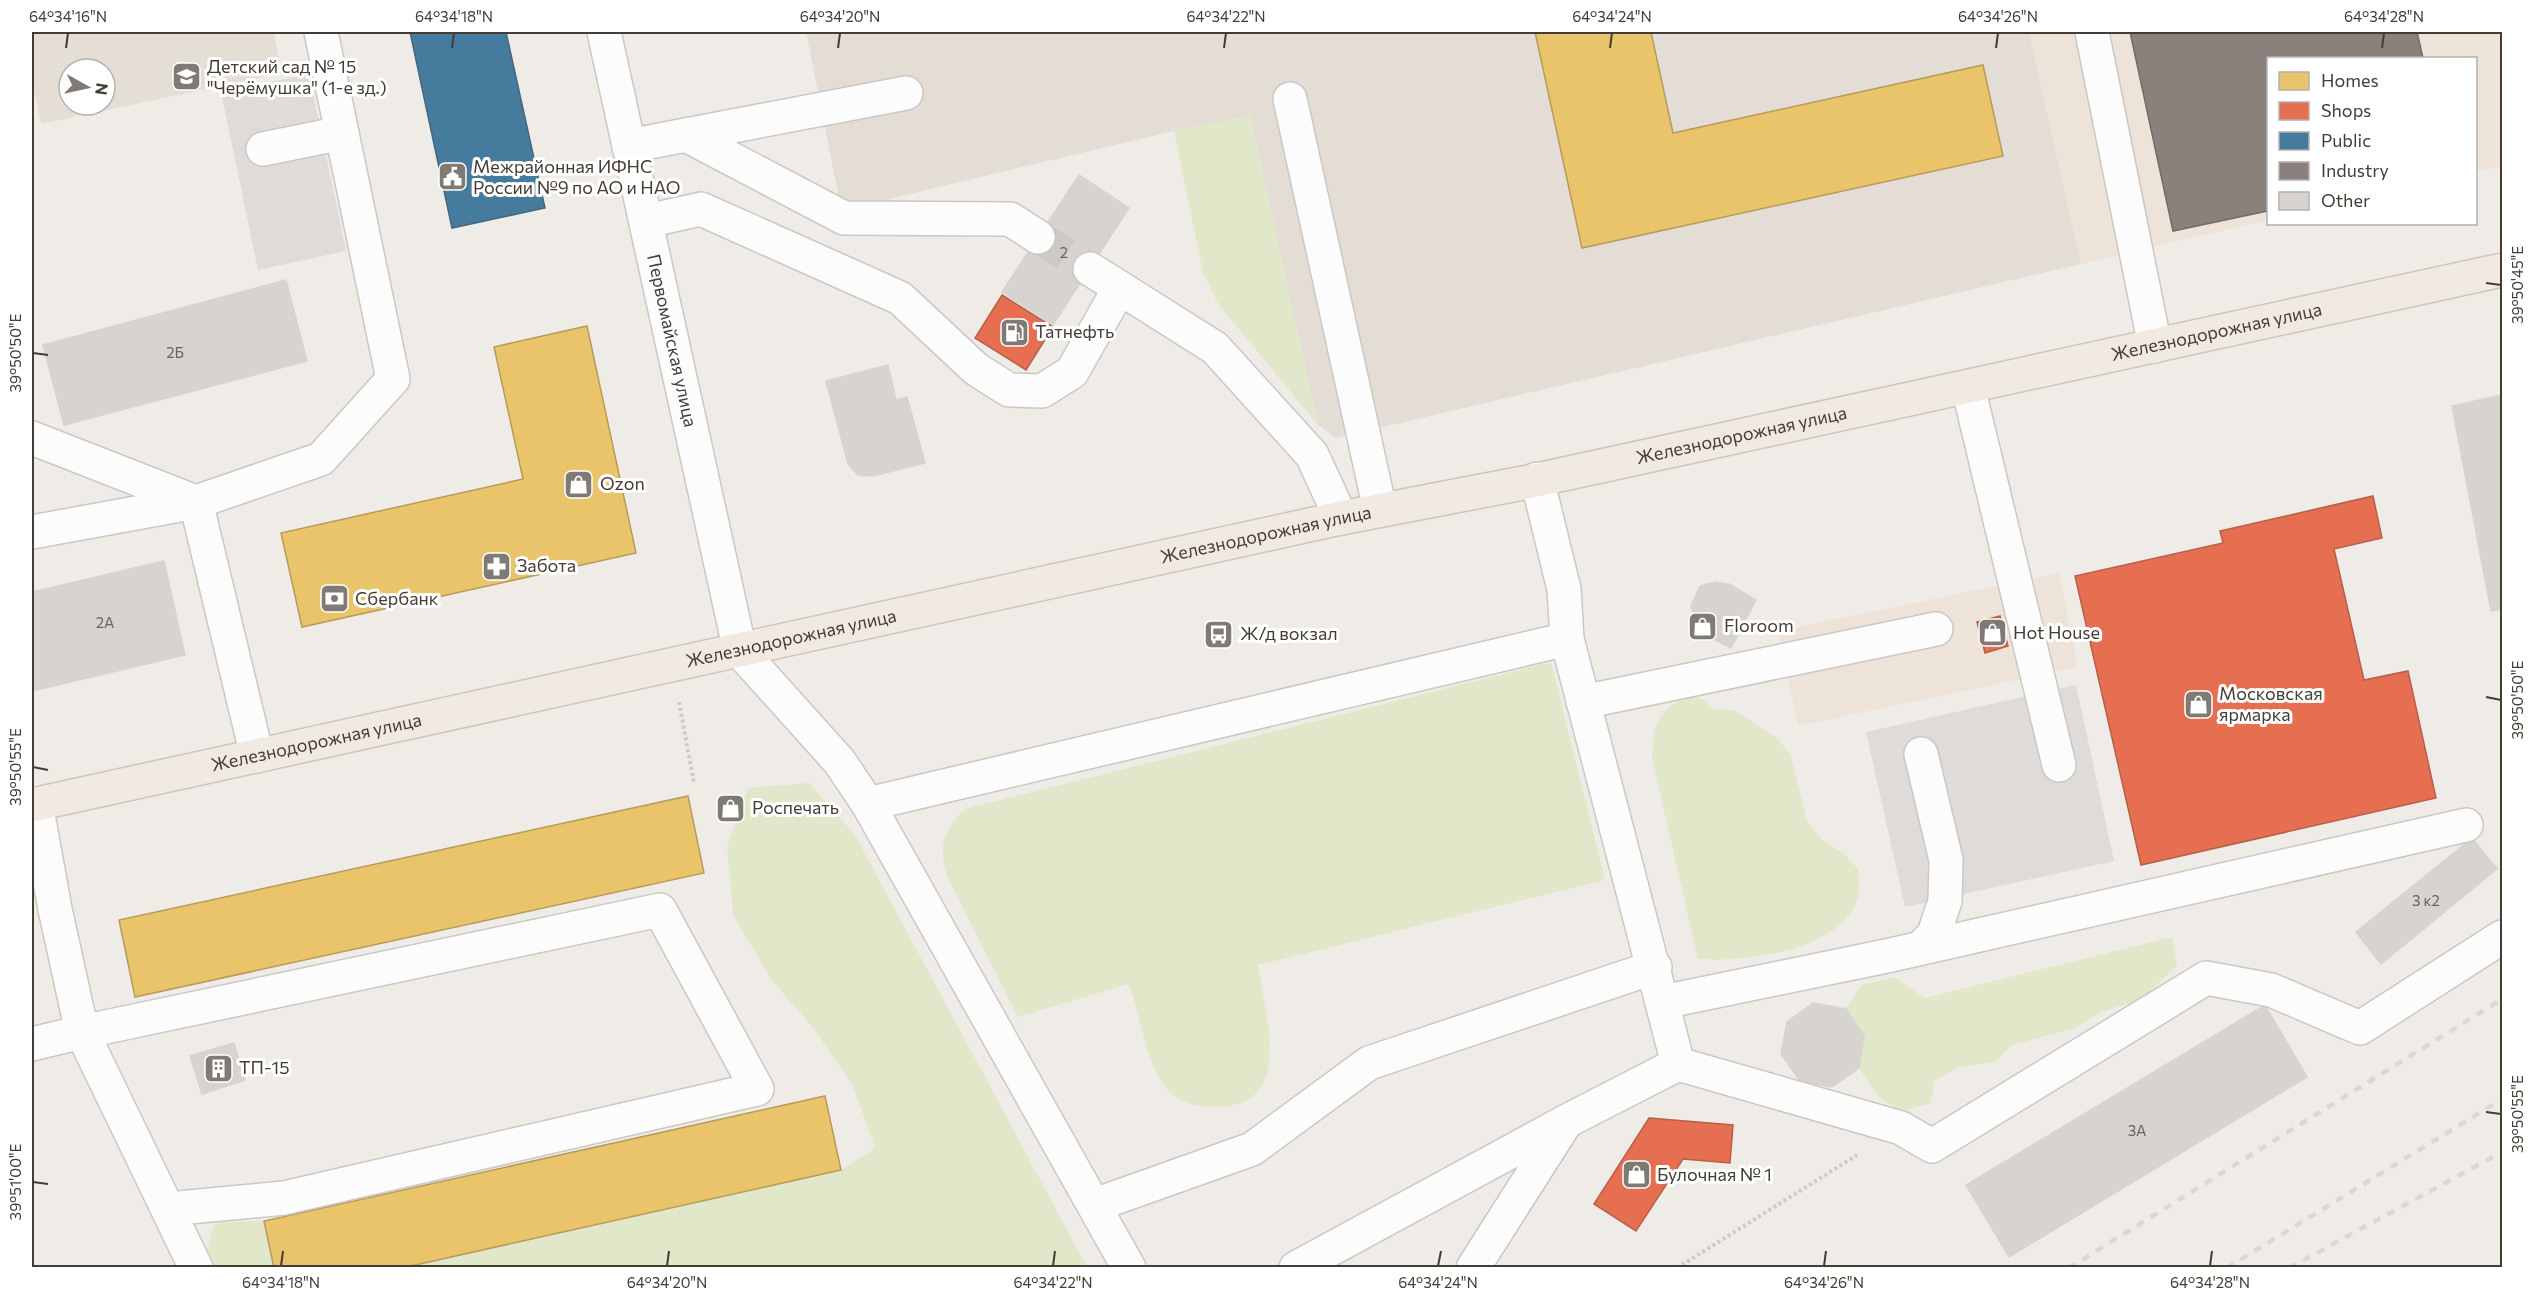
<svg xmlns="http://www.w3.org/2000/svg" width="2534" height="1299" font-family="Commissioner,sans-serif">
	<rect width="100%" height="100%" fill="#efece8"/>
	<path fill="#e3ddd6" d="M806 32H2029L2081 264 1336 438 1318 425 1250 116 1174 131 859 206 839 198Z"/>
	<path fill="#eee3d8" d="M2029 32H2502V166L2476 172V58H2268V220L2081 264Z
		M2059 573 2078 667 1798 726 1778 631Z"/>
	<path fill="#e5ded4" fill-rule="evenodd" d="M32 32H274L282 73 41 124 32 80ZM69 69H105V105H69Z"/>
	<path fill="#e0e8c9" d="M1250 116 1318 425 1218 304 1203 273 1174 131Z
		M1551 662 1605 880 1258 965C1264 1011 1297 1106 1218 1107 1202 1108 1179 1103 1168 1090 1143 1060 1143 1018 1128 984L1018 1017 948 878C938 849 942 830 965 809Z
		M1689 695 1704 700 1714 709 1734 710 1775 737 1790 753 1807 821 1822 840 1843 853 1858 869C1858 877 1860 886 1859 893 1849 950 1744 963 1698 959L1652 758C1653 725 1657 710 1689 695Z
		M809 783 855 835 1087 1267 402 1268 841 1170 875 1148 853 1086 814 1029 771 979 733 915 727 847 748 788Z
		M2172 937 2177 965 2141 1000 2103 1011 2075 1028 2012 1045 1996 1061 1957 1068 1934 1081 1931 1103 1900 1112 1878 1096 1859 1068 1864 1036 1846 1009 1861 985 1894 977 1925 998Z
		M264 1221 274 1267H212L206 1252 215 1222Z"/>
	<path fill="#dedbd8" d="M309 74 346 251 258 270 221 92Z
		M2076 685 2114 861 1905 907 1866 732Z"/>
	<path fill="#e9c46a" stroke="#b89b5a" stroke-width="1.5" d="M1535 32H1651L1673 133 1983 65 2003 156 1582 248Z
		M587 326 636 553 302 627 281 533 523 479 494 347Z
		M688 796 704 873 135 997 119 920Z
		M825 1096 841 1170 402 1268H274L264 1221Z"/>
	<path fill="#e76f51" stroke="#b66049" stroke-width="1.5" d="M1002 295 1053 327 1026 370 975 338Z
		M2373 496 2382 538 2334 549 2364 680 2408 671 2436 798 2141 865 2075 576 2223 543 2220 531Z
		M2000 616 2008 646 1985 653 1977 622Z
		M1649 1118 1733 1125 1730 1163 1683 1159 1636 1231 1594 1204Z"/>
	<path fill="#457b9d" stroke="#45687e" stroke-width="1.5" d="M410 32H506L545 208 452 228Z"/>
	<path fill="#8a817c" stroke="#756c67" stroke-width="1.5" d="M2130 32H2417L2423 58H2268V211L2173 231Z"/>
	<path fill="#d7d3cf" stroke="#d7d3ce" stroke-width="1.5" d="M1079 175 1129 208 1053 325 1002 292Z
		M286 280 307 361 64 425 43 345Z
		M888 365 896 400 907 397 925 463 873 476 858 475 848 464 826 381Z
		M2502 395V609L2491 611 2452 406Z
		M164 561 185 655 32 691V592Z
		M1716 582 1729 584 1756 600 1731 648 1703 634 1706 624 1695 617 1691 606 1700 586Z
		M2472 838 2497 869 2381 964 2356 932Z
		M1813 1003 1846 1009 1864 1036 1859 1068 1832 1087 1800 1081 1781 1054 1787 1022Z
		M2265 1005 2307 1077 2009 1257 1966 1185Z
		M234 1043 245 1080 202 1094 190 1056Z"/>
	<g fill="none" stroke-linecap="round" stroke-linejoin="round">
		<path stroke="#cdc9c4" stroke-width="33" stroke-dasharray="33 16" stroke-linecap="butt" d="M1038 237 1090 269"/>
		<defs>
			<g id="minor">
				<path id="s1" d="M604 32 740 651 839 761 868 804 1129 1268"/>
				<path d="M2092 32 2155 346"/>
				<path d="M1290 99 1380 510"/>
				<path d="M686 135 906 93"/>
				<path d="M629 146 686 135 844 218 1010 219 1038 237"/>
				<path d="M263 149 342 133"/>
				<path d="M647 221 701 209 900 298 976 369 1009 390 1042 391 1072 372 1119 289"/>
				<path d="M1090 269 1215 348 1312 455 1341 518"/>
				<path d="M1968 387 2059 765"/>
				<path d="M32 438 196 502"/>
				<path d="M32 532 196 502"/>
				<path d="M1583 702 1936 629"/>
				<path d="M1921 754 1946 860 1945 901 1934 934 1921 948"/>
				<path d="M257 756 196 502 321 459 393 379 321 32"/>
				<path d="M868 804 1567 639"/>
				<path d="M1663 1002 1891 955 2466 825"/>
				<path d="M32 1044 82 1032 55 909 36 804"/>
				<path d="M1678 1064 1901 1128 1932 1146 2206 978 2271 990 2360 1028 2502 937"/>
				<path d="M1095 1205 1252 1149 1369 1063 1655 967"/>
				<path d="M168 1209 284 1198 757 1089 660 910 82 1032 196 1268"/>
				<path d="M1296 1268 1565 1122 1678 1064 1567 639 1564 589 1537 479"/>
				<path d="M1473 1268 1564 1125"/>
			</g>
			<g id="major">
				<path id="s2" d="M32 805 1341 518 1523 483 2502 270"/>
			</g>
		</defs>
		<use href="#minor" stroke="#cbc8c4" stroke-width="36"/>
		<use href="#major" stroke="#d0c6b6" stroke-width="36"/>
		<path stroke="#cdcac7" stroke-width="4" stroke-dasharray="3 3" stroke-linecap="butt" d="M679 702 694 783
			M1677 1268 1857 1155"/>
		<use href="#minor" stroke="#fdfcfc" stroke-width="33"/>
		<use href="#major" stroke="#f0eae3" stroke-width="33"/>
		<path stroke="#d8d8d7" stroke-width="4.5" stroke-dasharray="8 8" stroke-linecap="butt" d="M2069 1268 2502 999
			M2227 1268 2502 1099
			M2289 1268 2502 1152"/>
	</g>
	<path fill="none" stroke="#443c35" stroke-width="2" d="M66 48 68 33M452 48 454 33M838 48 840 33M1224 48 1226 33M1610 48 1612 33M1996 48 1998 33M2382 48 2384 33M2486 283 2501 285M33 353 48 355M2486 697 2501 700M33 767 48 770M2486 1112 2501 1114M33 1182 48 1184M281 1266 283 1251M667 1266 669 1251M1053 1266 1055 1251M1438 1266 1441 1251M1824 1266 1826 1251M2210 1266 2212 1251"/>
	<defs>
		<symbol id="school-square" viewBox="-11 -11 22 22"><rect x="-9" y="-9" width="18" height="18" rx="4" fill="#807a74" stroke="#fff"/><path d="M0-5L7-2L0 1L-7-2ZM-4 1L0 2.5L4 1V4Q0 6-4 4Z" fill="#fff"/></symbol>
		<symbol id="civic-square" viewBox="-11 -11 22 22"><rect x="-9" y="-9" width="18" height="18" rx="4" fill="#807a74" stroke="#fff"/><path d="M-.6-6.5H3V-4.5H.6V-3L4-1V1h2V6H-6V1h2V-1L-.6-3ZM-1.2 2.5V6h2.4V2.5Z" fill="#fff"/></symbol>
		<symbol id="fuel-square" viewBox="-11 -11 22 22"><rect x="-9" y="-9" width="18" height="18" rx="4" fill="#807a74" stroke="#fff"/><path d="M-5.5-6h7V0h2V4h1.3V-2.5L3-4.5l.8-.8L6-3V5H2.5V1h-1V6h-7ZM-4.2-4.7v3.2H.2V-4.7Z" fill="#fff"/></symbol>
		<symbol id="shop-square" viewBox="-11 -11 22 22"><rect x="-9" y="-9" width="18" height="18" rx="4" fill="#807a74" stroke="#fff"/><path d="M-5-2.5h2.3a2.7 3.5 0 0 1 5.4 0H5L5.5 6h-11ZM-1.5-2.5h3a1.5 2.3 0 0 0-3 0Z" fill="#fff"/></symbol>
		<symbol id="pharmacy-square" viewBox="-11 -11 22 22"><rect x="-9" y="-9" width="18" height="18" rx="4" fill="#807a74" stroke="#fff"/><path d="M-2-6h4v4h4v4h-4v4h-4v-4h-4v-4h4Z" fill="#fff"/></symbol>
		<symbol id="bank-square" viewBox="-11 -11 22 22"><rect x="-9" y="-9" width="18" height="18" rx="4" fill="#807a74" stroke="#fff"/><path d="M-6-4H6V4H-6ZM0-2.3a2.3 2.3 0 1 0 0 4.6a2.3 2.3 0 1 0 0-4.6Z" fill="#fff"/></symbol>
		<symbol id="bus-square" viewBox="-11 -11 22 22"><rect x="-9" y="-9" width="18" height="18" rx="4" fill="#807a74" stroke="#fff"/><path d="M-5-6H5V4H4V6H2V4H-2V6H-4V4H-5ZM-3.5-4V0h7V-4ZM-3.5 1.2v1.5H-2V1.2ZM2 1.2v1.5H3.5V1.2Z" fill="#fff"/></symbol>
		<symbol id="building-square" viewBox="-11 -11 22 22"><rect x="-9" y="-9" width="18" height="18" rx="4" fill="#807a74" stroke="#fff"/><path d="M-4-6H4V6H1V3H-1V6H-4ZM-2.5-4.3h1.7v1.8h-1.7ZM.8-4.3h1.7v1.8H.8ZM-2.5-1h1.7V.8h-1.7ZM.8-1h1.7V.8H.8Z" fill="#fff"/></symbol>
	</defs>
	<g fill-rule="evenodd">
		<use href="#school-square" x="170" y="60" width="33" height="33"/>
		<use href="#civic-square" x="436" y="160" width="33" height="33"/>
		<use href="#fuel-square" x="998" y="316" width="33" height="33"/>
		<use href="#shop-square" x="562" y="468" width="33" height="33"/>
		<use href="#pharmacy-square" x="480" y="550" width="33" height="33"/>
		<use href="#bank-square" x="318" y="582" width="33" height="33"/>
		<use href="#shop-square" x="1686" y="610" width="33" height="33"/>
		<use href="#shop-square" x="1976" y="616" width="33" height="33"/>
		<use href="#bus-square" x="1202" y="618" width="33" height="33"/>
		<use href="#shop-square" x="2182" y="688" width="33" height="33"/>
		<use href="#shop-square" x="714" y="792" width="33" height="33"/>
		<use href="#building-square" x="202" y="1052" width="33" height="33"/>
		<use href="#shop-square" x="1620" y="1158" width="33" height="33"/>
	</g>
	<g text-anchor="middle" stroke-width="6" stroke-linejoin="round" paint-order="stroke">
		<g font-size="15" fill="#6a635d">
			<text x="1064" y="258">2</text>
			<text x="175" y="358">2Б</text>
			<text x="105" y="628">2А</text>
			<text x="2426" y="906">3 к2</text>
			<text x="2137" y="1136">3А</text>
		</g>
		<g font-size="18" fill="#443c35" stroke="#fff" text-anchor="start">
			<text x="207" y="73">Детский сад № 15<tspan x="207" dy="21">"Черёмушка" (1-е зд.)</tspan></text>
			<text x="473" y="173">Межрайонная ИФНС<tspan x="473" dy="21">России №9 по АО и НАО</tspan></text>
			<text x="1035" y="338">Татнефть</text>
			<text x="600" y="490">Ozon</text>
			<text x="517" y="572">Забота</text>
			<text x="355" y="605">Сбербанк</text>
			<text x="1724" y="632">Floroom</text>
			<text x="2013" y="639">Hot House</text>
			<text x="1240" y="640">Ж/д вокзал</text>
			<text x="2219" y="700">Московская<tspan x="2219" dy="21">ярмарка</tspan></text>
			<text x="752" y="814">Роспечать</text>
			<text x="239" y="1074">ТП-15</text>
			<text x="1657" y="1181">Булочная № 1</text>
		</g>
		<g font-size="18" fill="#443c35" stroke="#fff">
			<text dy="6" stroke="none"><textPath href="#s2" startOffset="2235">Железнодорожная улица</textPath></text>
			<text dy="6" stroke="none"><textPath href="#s1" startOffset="316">Первомайская улица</textPath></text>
			<text dy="6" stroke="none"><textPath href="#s2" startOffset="1749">Железнодорожная улица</textPath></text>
			<text dy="6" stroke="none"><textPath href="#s2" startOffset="1263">Железнодорожная улица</textPath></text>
			<text dy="6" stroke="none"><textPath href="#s2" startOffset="777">Железнодорожная улица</textPath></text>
			<text dy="6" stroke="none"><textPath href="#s2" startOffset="291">Железнодорожная улица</textPath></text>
		</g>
	</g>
	<rect width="2534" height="1299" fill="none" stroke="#ffffff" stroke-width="66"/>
	<rect x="2267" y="57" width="210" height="168" fill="#ffffff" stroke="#b4b1ae" stroke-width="1.5"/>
	<rect x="2279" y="72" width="30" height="18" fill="#e9c46a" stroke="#b4b1ae" stroke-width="1.5"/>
	<text x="2321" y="87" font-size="18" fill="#443c35">Homes</text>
	<rect x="2279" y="102" width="30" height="18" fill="#e76f51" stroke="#b4b1ae" stroke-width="1.5"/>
	<text x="2321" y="117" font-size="18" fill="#443c35">Shops</text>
	<rect x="2279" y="132" width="30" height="18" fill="#457b9d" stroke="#b4b1ae" stroke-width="1.5"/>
	<text x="2321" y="147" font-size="18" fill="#443c35">Public</text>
	<rect x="2279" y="162" width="30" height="18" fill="#8a817c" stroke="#b4b1ae" stroke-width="1.5"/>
	<text x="2321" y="177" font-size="18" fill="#443c35">Industry</text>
	<rect x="2279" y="192" width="30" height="18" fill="#d7d3cf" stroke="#b4b1ae" stroke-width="1.5"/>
	<text x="2321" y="207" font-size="18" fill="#443c35">Other</text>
	<g transform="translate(87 87) rotate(98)"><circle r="28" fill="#ffffff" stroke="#b4b1ae" stroke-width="1.5"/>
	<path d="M0-4.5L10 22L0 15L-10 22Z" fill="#807a74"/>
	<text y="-9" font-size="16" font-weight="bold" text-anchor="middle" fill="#443c35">N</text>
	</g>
	<rect x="33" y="33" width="2468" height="1233" fill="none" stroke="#443c35" stroke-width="2"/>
	<g font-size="15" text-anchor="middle" fill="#443c35">
		<text x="68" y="22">64°34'16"N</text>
		<text x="454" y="22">64°34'18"N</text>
		<text x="840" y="22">64°34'20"N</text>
		<text x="1226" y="22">64°34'22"N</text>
		<text x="1612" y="22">64°34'24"N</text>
		<text x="1998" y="22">64°34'26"N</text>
		<text x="2384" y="22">64°34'28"N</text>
		<text transform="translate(2518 285) rotate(-90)" y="5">39°50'45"E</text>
		<text transform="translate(16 353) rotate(-90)" y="5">39°50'50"E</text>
		<text transform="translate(2518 700) rotate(-90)" y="5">39°50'50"E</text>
		<text transform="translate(16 767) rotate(-90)" y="5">39°50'55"E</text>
		<text transform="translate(2518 1114) rotate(-90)" y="5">39°50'55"E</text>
		<text transform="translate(16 1182) rotate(-90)" y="5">39°51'00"E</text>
		<text x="281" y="1288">64°34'18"N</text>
		<text x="667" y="1288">64°34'20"N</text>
		<text x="1053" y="1288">64°34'22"N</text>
		<text x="1438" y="1288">64°34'24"N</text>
		<text x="1824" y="1288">64°34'26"N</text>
		<text x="2210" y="1288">64°34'28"N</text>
	</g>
</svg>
